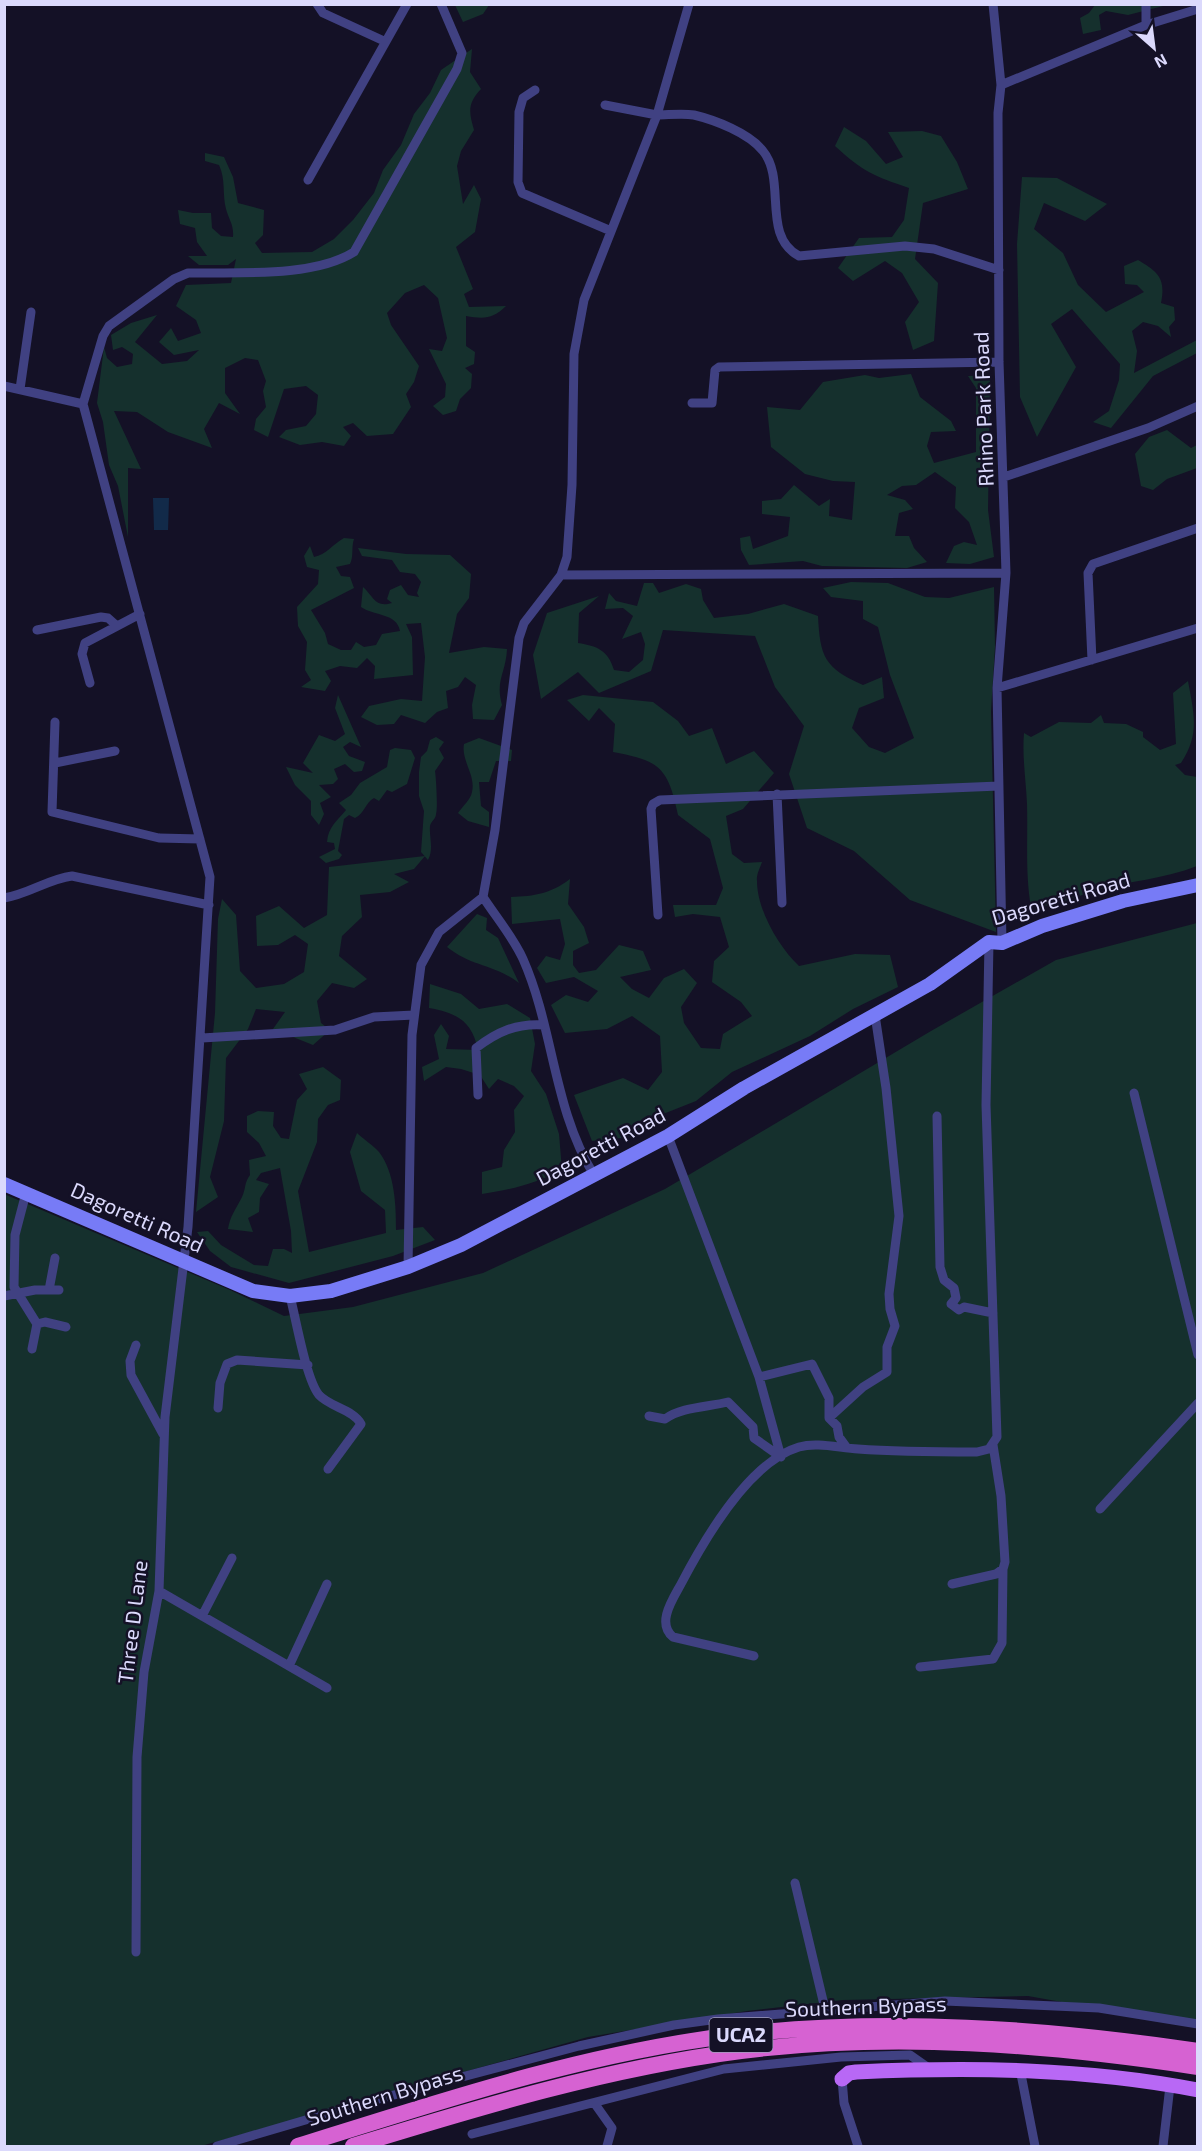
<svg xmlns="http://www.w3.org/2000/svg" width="1202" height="2151" font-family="'Exo 2',sans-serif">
	<rect width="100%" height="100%" fill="#141126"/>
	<path fill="#15302d" d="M455 5H489L483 14 463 22Z
		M1095 5H1167L1128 15 1106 11 1099 15 1101 30 1083 34 1080 18 1089 13Z
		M472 49 470 72 481 89C467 104 469 112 474 130L461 151 457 166 463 204 474 185 481 199 475 232 456 247 473 289 464 294 469 307 506 306C493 319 484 319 466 316V346L475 352 474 364 465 368 472 374 471 388 460 399 456 411 443 415 433 406 445 397 446 384 429 349 442 351 447 338 438 298 424 285 405 293 387 313 391 325 419 366 414 382 406 394 411 407 393 434 367 436 353 423 343 427 351 436 344 446 322 442 300 445 279 437 286 430 306 426 316 414 318 395 306 386 284 389 268 437 254 430 256 419 266 407 263 391 266 381 258 360 245 358 225 368V393L240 414 219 403 204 429 212 448 168 432 137 412 114 411 141 469 128 468V537L118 486 109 465 103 422 97 403 104 347 107 358 117 367 132 364 133 354 122 347 113 350 111 335 131 323 157 315 135 342 162 364 187 361 199 350 174 355 159 342 171 328 178 341 201 333 196 320 176 306 186 285 231 283 236 259 228 265H199L188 256H207L197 242 195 228 180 224 178 210 193 213H211L212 228 221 236 233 237C234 225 229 220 226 209 222 193 226 180 219 165L205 161V153L224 157 233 177 238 203 264 210 263 235 255 243 262 253 312 252 334 239 353 220 374 193 383 170 401 145 414 114 430 93 441 70Z
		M844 127 866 141 886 164 903 157 888 132 922 131 941 136 957 162 968 189 923 203 915 259 938 283 934 341 913 350 905 322 919 302 902 273 885 261 853 281 838 268 859 238 892 237 904 220 909 188C874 176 863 172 835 146Z
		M1022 177 1057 178 1107 204 1085 221 1044 203 1034 229 1063 253 1078 285 1106 312 1144 292 1137 285 1125 284 1124 266 1138 260C1158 272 1166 278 1161 303L1174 307 1175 320 1169 327 1171 337 1158 326 1143 322 1132 331 1137 351 1134 373 1197 340V353L1153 376 1111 428 1093 422 1109 411 1119 380 1120 364 1072 309 1051 324 1076 367 1037 437 1020 397 1017 244Z
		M911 374 920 397 951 421 956 431 931 432 927 446 934 463 976 452V388L968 376 990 375 988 510 994 557 970 564 946 563 954 546 964 542 977 545 969 522 955 508 956 487 935 472 916 485 902 486 887 495 905 500 913 509 899 513 895 536H909L914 548 927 562 907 568 822 566 803 561 749 565 741 550 740 538 750 536 753 549 788 536 790 517 762 514V501L781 499 794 485 819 506 830 499 829 516 852 520 855 482 833 481 805 474 771 447 767 407 800 410 823 382 865 375 879 378Z
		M1167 430 1191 448 1197 445V468L1167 479 1153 490 1141 486 1135 454 1149 437Z
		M344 538 354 539C351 548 354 556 350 564L336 567 341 576 350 577 354 588 311 610 325 633 328 644 341 650H351L356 642 364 647 376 645 382 634 400 631C397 613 374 616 361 607L363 587C374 597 375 608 392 603L387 599 390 590 401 585 408 595 419 597 417 593 421 582 415 574 400 572 392 560 362 556 358 548 406 554 450 555 471 574 469 598 457 614 449 653 484 647 507 649C506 673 495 680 502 705L494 720 473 719 472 705 476 685 465 677 458 687 446 691 448 708 437 712 425 723 401 715 394 724 377 725 361 717 369 706 401 699 422 701 425 657 421 623 406 624 412 637 413 675 374 679 375 666 367 658 357 668 340 666 325 671 331 681 325 691 301 687 311 680 305 670 307 642 298 626 297 607 318 584 319 570 307 567 304 556 310 546 314 557C326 555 333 544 344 538Z
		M851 582 888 583 925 597 949 598 994 587 995 647 991 711 996 932 910 900 854 851 807 828 789 774 804 726 775 687 755 636 663 630 651 671 599 693 578 672 541 699 533 655 547 613 599 596 579 613 578 643C597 646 608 650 614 670L629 672 643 660 645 644 641 632 622 639 633 616 623 608 605 609 609 593 616 601 637 606 644 583H653L659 593 686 584 701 589 703 600 714 618 748 614 784 604 818 616C820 656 824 668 863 685L882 677 884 698 859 708 852 728 869 747 885 753 914 738 890 675 878 627 863 619V601L831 597 823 588Z
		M1188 681C1194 714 1200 734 1181 763L1175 765 1185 775 1197 777V866C1164 879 1128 881 1094 891 1072 898 1054 908 1031 907 1025 872 1028 839 1027 804 1026 780 1022 757 1024 733L1031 737 1059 722 1091 723 1101 715 1104 723 1126 724 1143 732V737L1160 750 1176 744 1173 693Z
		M338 695 361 747 350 742 343 747 349 756 365 762 362 771 354 772 345 764 334 769 338 779 333 784 319 785 331 797 320 803 324 814 319 825 311 815V801L295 785 286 767 313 773 303 763 319 735 335 741 345 734 335 708Z
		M583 695 653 702 678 721 689 736 712 728 726 764 754 751 774 773 743 809 726 816 732 854 744 863 762 862C760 868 756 875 757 881 757 910 779 947 799 966L855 954 890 955 898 987 853 1009 810 1036 732 1072 696 1101 653 1118 631 1137 592 1141 574 1095 623 1078 648 1090 662 1072 660 1036 632 1016 607 1029 565 1033 551 1005 566 995 588 1002 598 991 574 977 546 983 537 968 546 956 560 960 565 944 560 919 512 924 511 897C535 896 550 894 570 879L568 904 584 927 589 943 573 951V965L579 973 596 970 619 945 643 951 651 970 620 977 632 989 649 998 664 978 684 969 697 983 681 1007 684 1023 701 1048 720 1049 723 1034 752 1016 741 1002 712 982 714 961 729 947 720 917 693 914 675 917 673 905H716L723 888 710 839 678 815C668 768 661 761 613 752L615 724 599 708 589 721 567 700Z
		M436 737 444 742 439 749 444 758 435 771C436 777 438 808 436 814 436 819 431 821 430 826 429 837 434 849 428 860L421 852 424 811 419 796V772L421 757 427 751 430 740Z
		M479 738 512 750 511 761H496L489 782H479L481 806 489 812V827L468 821 458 813C462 807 471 799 472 792 476 775 461 761 464 744Z
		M395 748 411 750 415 758 407 784 392 792 387 790 379 801 374 798C365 803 365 813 355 818L349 815 344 819 338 851 342 855 339 859 326 863 319 857 335 849 334 843 327 842C328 827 337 821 346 810L339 803 351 795 360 783 387 767 390 750Z
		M425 856 414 869 394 874 409 882 390 892 360 895 362 917 342 936 339 956 367 979 354 988 332 983 317 1001 321 1023 330 1030 313 1045 273 1029 285 1012 256 1009 248 1029 226 1058 224 1121 210 1177 218 1197 196 1212 215 1013 218 919 222 899 236 915 240 971 256 988 284 984 304 972 308 944 295 935 278 945 257 946 256 916 279 906 304 928 327 915 329 867Z
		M477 914 487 918 486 930 498 938 519 983C494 964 472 967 447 947Z
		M1197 923V2026L1028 1996 843 2000 747 2011 588 2037 201 2146H5L4 1194 230 1290 284 1316 353 1307 483 1273 665 1189 931 1031 1056 960Z
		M430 984 461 994 479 1009 507 1004 530 1018 535 1044 531 1071 546 1094 559 1134 562 1170C536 1183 511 1190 482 1194V1172L502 1167 504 1150 515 1132 514 1110 524 1096 514 1086 498 1079 489 1089 480 1075 461 1069 446 1067 424 1081 422 1067 439 1059 434 1035 441 1024 449 1036 446 1049 478 1050C472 1021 457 1013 429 1008Z
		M323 1067 341 1080 340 1100 328 1105 318 1119 317 1142 298 1191 309 1252 386 1233 385 1210 361 1191 350 1152 357 1133C363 1139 373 1145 379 1152 395 1173 396 1205 396 1230L423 1227 435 1240 393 1256 289 1283 231 1267 210 1251 197 1232 208 1231 221 1245 254 1265 268 1266 273 1249H284L292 1253 291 1231 280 1168 261 1173 256 1180 269 1184 260 1198 259 1212 248 1218 253 1232 228 1229C230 1216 236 1209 242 1197 246 1189 244 1183 250 1175L249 1160 266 1156 259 1143 247 1132V1116L258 1111 274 1112 273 1126 281 1138 289 1139 297 1100 307 1089 299 1074Z"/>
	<path fill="#122a49" d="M153 498H169L168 530H154Z"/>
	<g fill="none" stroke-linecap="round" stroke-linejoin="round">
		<path stroke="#404182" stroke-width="9" d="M317 4 323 13 384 41
			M993 4 1001 85 998 113 999 362 1006 573 997 688 1002 943
			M1146 4V25
			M1001 85 1146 25 1198 9
			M535 90 523 98 519 112 518 182 522 193 611 231
			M605 105 657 115 689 4
			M308 180 407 4
			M4 386 83 404
			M20 389 31 312
			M692 403H712L715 370 719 367 999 362
			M1004 477 1148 428 1198 406
			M561 575 1006 573
			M37 630 101 617 108 618 117 626
			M1092 660 1088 573 1093 564 1198 528
			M90 683 82 654 85 643 140 614
			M997 688 1198 628
			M55 722 52 812 159 838 200 839
			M55 763 115 751
			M777 794 782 903
			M483 897C496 917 513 937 523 959 554 1029 553 1109 594 1175
			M4 898C29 894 48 879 72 876L209 905
			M658 915 651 809 653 804 660 800 999 786
			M202 1038 335 1030 374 1017 414 1015
			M1134 1093 1198 1355
			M478 1095 476 1048C497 1032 516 1023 544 1025
			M937 1116 940 1267 944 1280 954 1288 956 1298 951 1304 959 1310 964 1307 993 1313
			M26 1193 15 1235 14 1287 37 1324 32 1349
			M408 1267 412 1035 421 965 439 932 483 897 495 830 519 638 524 623 561 575 567 557 572 485 574 354 584 300 657 115C668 115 682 113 694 115 715 120 749 133 763 151 787 180 761 236 799 256L905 246 934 249 999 270
			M49 1290 55 1258
			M4 1296 35 1290H59
			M290 1296C296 1319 306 1379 319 1395 330 1407 354 1410 361 1424L328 1469
			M37 1324 45 1322 66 1327
			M136 1345 130 1361 131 1375 163 1434
			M759 1377 812 1364 829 1398V1418L837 1426 839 1437 847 1448
			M218 1408 220 1383 227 1364 237 1360 308 1365
			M649 1416 665 1419C681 1407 708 1407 728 1402L753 1427 754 1438 781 1457 759 1377 668 1136
			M829 1418 863 1387 887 1372V1347L895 1326 890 1309 889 1294 899 1216 886 1088 875 1015
			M1100 1509 1198 1403
			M952 1584 996 1574 1003 1569 1005 1562 1001 1496 993 1445
			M159 1591 327 1688
			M202 1616 232 1558
			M754 1656 673 1637C656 1623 673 1599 681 1584 704 1540 749 1462 799 1447 817 1442 839 1448 858 1449 898 1452 938 1452 977 1452L989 1449 997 1437 986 1105 989 942
			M289 1666 327 1584
			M920 1667 993 1659 1002 1643 1003 1569
			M795 1883 825 2009
			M136 1952 137 1757 144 1672 159 1591 165 1417 188 1227 210 877 83 404 103 336 109 326 174 279 188 273C237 272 313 278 354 252L457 69 462 53 441 4
			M1020 2069 1035 2146
			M842 2079 844 2103 858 2146
			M595 2104 612 2128 607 2146
			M472 2134 724 2069 841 2057 910 2055 930 2069
			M217 2146 360 2104 579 2046 674 2025 718 2019 945 2001 1099 2008 1198 2024
			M1163 2146 1170 2086"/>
		<path stroke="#777bf6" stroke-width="14" d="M4 1184 253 1291 290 1296 331 1291 408 1267 461 1245 668 1136 744 1088 930 984 989 942 1002 943 1042 926 1123 901 1198 885"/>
		<path stroke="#b868f5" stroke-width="15" d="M842 2079 849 2073 856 2072C971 2067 1084 2068 1198 2090"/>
		<path stroke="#d662d2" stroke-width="16" d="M298 2146C441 2101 585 2053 734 2035 889 2017 1044 2028 1198 2051
			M353 2146C480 2107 608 2068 741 2051 893 2032 1046 2044 1198 2067"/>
	</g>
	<g text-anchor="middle" stroke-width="5" stroke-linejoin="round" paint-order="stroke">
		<rect fill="#141126" stroke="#9f9dbc" stroke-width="1.5" x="709.5" y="2018" width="63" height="34" rx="4.5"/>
		<g font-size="20" font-weight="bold" fill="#dbd9fc">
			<text x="741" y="2042">UCA2</text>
		</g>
		<g font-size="21" fill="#dbd9fc" stroke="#141126">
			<text transform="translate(984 409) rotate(-92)" y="7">Rhino Park Road</text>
			<text transform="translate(1061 899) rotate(-16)" y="7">Dagoretti Road</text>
			<text transform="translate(601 1147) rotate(-28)" y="7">Dagoretti Road</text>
			<text transform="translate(137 1218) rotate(24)" y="7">Dagoretti Road</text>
			<text transform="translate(133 1622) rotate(-83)" y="7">Three D Lane</text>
			<text transform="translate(866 2007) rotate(-2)" y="7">Southern Bypass</text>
			<text transform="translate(385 2096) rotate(-17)" y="7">Southern Bypass</text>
		</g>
	</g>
	<rect width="1202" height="2151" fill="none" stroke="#dbd9fc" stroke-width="12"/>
	<g transform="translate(1154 48) rotate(152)" stroke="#141126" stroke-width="4.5" paint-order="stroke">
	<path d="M0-4.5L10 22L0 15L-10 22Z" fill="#dbd9fc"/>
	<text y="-9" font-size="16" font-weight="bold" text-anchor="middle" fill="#dbd9fc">N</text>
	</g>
</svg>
